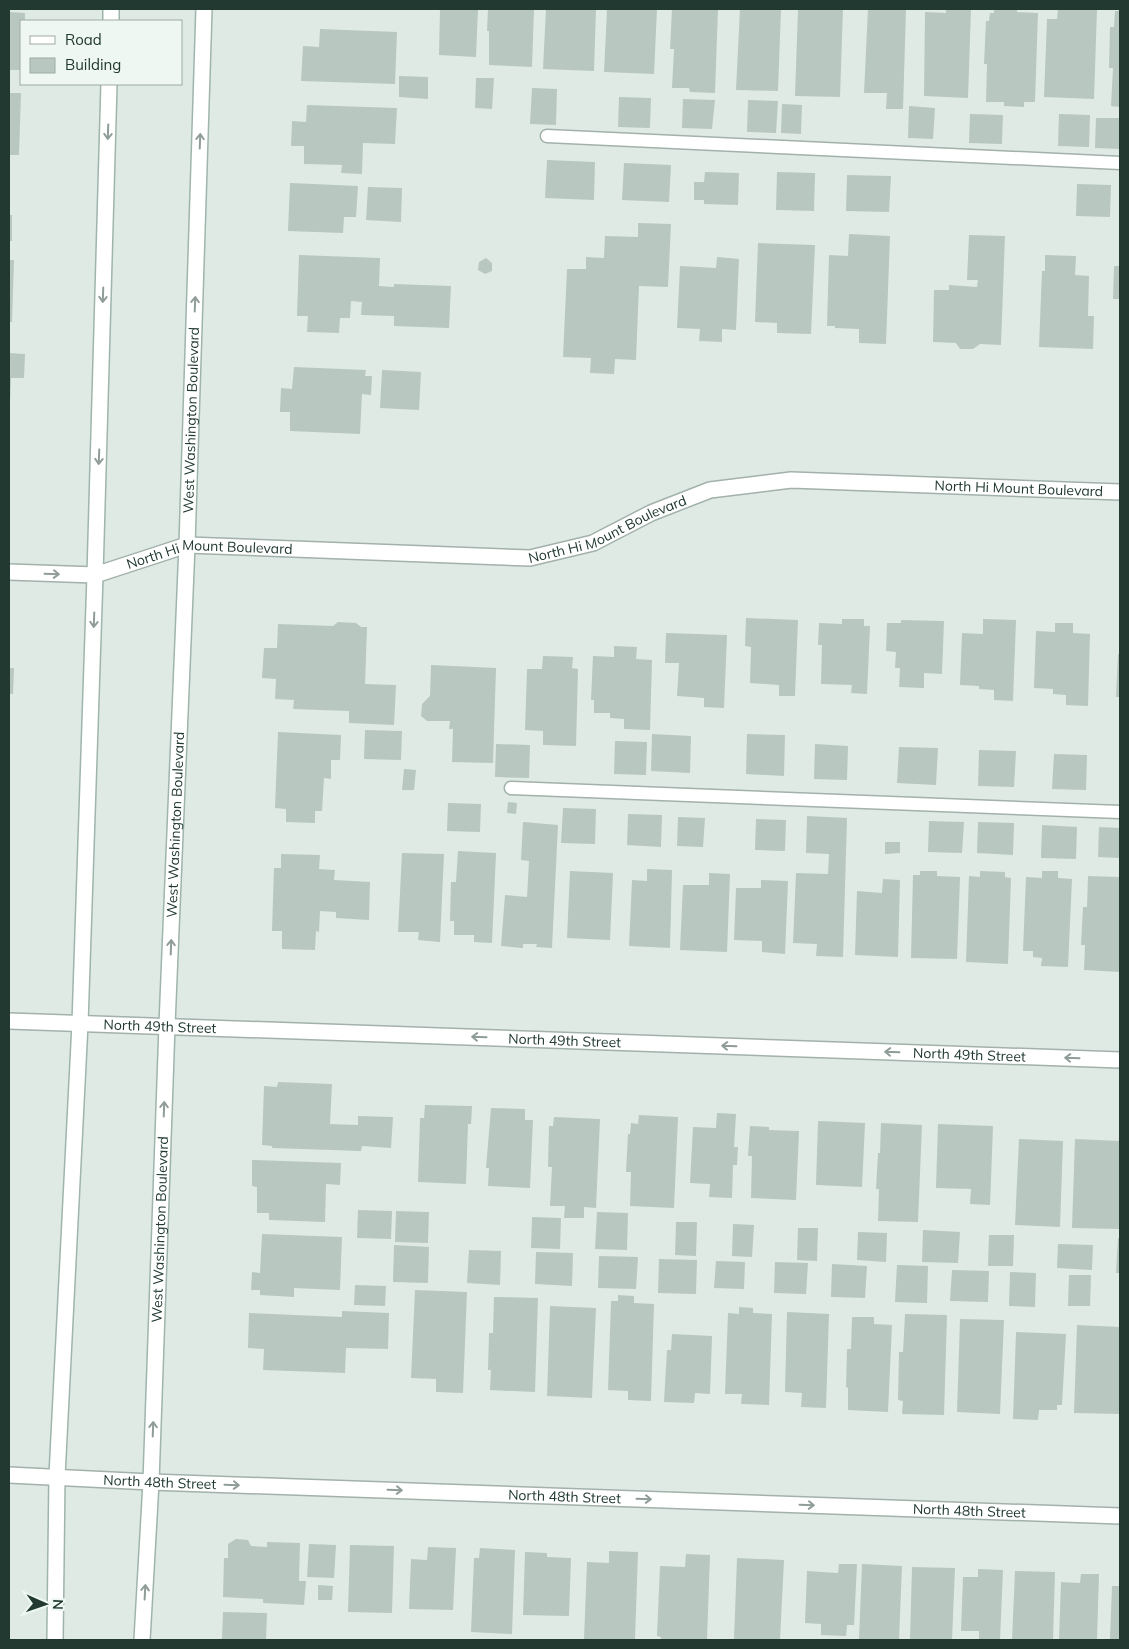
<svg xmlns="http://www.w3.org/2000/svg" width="1129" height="1649" font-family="Mulish,sans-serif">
	<rect width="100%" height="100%" fill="#dfeae4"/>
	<path fill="#b8c7c0" d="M440 9H478L476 57 439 55Z
		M488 9H534L532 67 489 65V31H487Z
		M546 9H596L594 71 543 69Z
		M607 9H657L654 74 604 72Z
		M672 9H718L715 93 690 92 689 88H672L674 49H670Z
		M740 9H781L778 91 736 90Z
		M798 9H843L840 97 795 96Z
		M868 9H906L903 109H886L887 93H864Z
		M946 9H971L968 98 924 96 925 12 946 13Z
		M994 9H1017V12L1038 13 1035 102H1024V107L1004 106V102H986L987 64H984L986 21H989L990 13H994Z
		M1058 9H1097L1094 99 1044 97 1047 19H1057Z
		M1115 11H1120V107L1111 106 1113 68H1109L1110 27H1114Z
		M9 12 25 13V21H21V70H9Z
		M320 29 397 32 395 84 301 81 303 46 319 47Z
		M399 76 428 77V99L399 97Z
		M476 78H494L492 109 475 108Z
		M532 88 557 89 556 125 530 124Z
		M9 93H21L19 155H9Z
		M619 97 651 98 650 128 618 127Z
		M683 99 715 100 712 129 682 128Z
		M748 100 778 101 776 133 747 132Z
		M782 104 802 105 801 134 781 133Z
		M307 105 397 108 395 144 363 143 362 174 341 173 342 165 304 164V146H291L292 121 306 122Z
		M909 106 935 108 933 139 908 138Z
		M970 114 1003 115 1002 144 969 143Z
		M1059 114 1090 115 1089 147 1058 146Z
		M1096 118H1120V149L1095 148Z
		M547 160 595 162 594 200 545 198Z
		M624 163 671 165 669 202 622 200Z
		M705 172 739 173 738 205 704 204V200H694V182H704Z
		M777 172 815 173 814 211 776 210Z
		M847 175 891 176 889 212 846 211Z
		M290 183 358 186 356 217H344L343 233 288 231Z
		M1077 184 1111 185 1110 217 1076 216Z
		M368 187 402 188 401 222 366 220Z
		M9 215H12V241H9Z
		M638 223 671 224 668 287 639 286 636 360 615 359 614 374 590 373 591 358 563 357 567 269H586V257L604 258 605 236 638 237Z
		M849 234 890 236 886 344 859 343V329L835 328V326H827L829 255 848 256Z
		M969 235 1005 236 1001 345 980 344 973 349H960L956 343 933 342 934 290H949V285L977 287 978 280H967Z
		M758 243 815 245 811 334 777 333V323L755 322Z
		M299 255 380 258 379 286 394 287V284L451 286 449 328 394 326V316L361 315 362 302 351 301 350 318H340L339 333 307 332 308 316H297Z
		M1045 255 1076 256 1075 275 1089 276 1088 316H1094L1093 349 1039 347 1042 271H1045Z
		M717 257 739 259 736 330 722 329V342L699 341 700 329 677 328 680 266 716 268Z
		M486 258 492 263V271L485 274 478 270 479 262Z
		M9 260H14L12 322H9Z
		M1114 266H1120V299H1113Z
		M9 353 25 354 24 378H11L10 404H9Z
		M294 367 366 370 365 376H372L371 395 362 394 360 434 290 431V412H280L281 388 292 389Z
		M382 370 421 372 419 410 380 408Z
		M746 618 798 620 795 696H779V685L750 683 751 647 745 646Z
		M842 619H864V626H870L867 694 851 693 852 685 821 684 822 645H818L819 623 842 624Z
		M983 619 1016 620 1013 701 994 700V690L979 689V686L960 685 962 633 983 634Z
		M901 620 944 621 942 674 924 673V688L899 687 900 668H895L896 652 886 651 887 623H901Z
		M338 622 356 623 361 627H367L365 684 396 685 394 725 349 723V711L293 709 294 700 275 699 276 679 262 678 264 648H277L278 624 333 626Z
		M1055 623H1073V633L1090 634 1088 706 1066 705V695L1053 694V689L1034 688 1036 631 1055 632Z
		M666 633 727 635 724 708 704 707V698L677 696 679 663H665Z
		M614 646 637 647 636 659 652 660 650 730 624 729V719L610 718V713H594V700H591L593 656 614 657Z
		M1118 654H1120V697H1116Z
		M543 656 573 657 572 668 578 669 576 746 543 745V731L525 730 527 669H542Z
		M431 665 496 668 493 763 452 762 453 729H449L450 721H427L421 716 422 704 430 696Z
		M9 668H14L13 694H9Z
		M365 730 402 731 401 760 364 759Z
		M278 732 341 735 340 760H331V779L324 778 322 811H315V823L286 822V809L275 808Z
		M652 734 691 736 690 773 651 771Z
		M747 734 785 735 784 776 746 774Z
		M615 741 647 742 646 775 614 774Z
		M496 744 530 745 529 778 495 777Z
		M815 744 848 746 847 780 814 779Z
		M899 747 938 748 936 785 897 783Z
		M979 750 1016 751 1014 787 978 786Z
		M1054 754 1087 755 1086 790 1052 789Z
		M404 769 416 770 414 790H402Z
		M508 802 517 803 516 814 507 813Z
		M448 803 481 804 480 832 447 831Z
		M563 808 596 809 595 844 561 843Z
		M628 814 662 815 661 847 627 845Z
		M807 816 847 818 843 957 816 956 817 944 793 943 796 873 828 874 829 854 806 853Z
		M678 817 705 818 703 847 677 846Z
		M756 819 786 820 785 851 755 850Z
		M929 821 964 822 962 853 928 852Z
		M523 822 558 825 552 948 536 947 537 944H523V948L501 946 505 895 527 897 529 861 521 860Z
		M978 822 1014 823 1013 855 977 853Z
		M1042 825 1077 827 1076 859 1041 858Z
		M1099 827 1120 828V858L1098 857Z
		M885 842H900V853L885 854Z
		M458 851 496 853 492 943 474 942V935H454V921H450L451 882H456Z
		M402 853 444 854 440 942 418 940 419 932H398Z
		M281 854 320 855 319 869 335 870 334 880 370 882 369 920 336 918V912L320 911 319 932 316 931 315 950 282 949V931H272L274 868H281Z
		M647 869 672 870 670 948 629 946 632 880 647 881Z
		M570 871 613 873 610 940 567 938Z
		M920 871H937V876L960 877 957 959 911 958 913 875H920Z
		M980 871 1005 872V877L1011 878 1008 964 966 962 969 876 980 877Z
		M1042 871H1058V878L1072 879 1068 967 1041 966 1042 958 1033 957V951H1023L1026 877 1042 878Z
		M709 873 730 874 727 952 680 950 683 885H709Z
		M1088 876 1120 877V972L1084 970 1085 945H1081L1083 907H1087Z
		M883 879 900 880 898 957 855 955 857 891 882 893Z
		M761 880 788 881 785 954 762 952V941L734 940 736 888H761Z
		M278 1082 332 1084 330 1124 358 1125V1116L393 1117 391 1148 362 1146 361 1151 272 1148V1146L262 1145 264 1086 277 1087Z
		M425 1105 472 1106 471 1124H468L466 1184 418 1182 420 1118H424Z
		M491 1108 525 1109V1120H533L530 1188 488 1186 489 1168H486Z
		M717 1113 736 1114 734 1147H738L737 1165H733L732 1198 709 1197 710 1184 690 1183 693 1127 716 1128Z
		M639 1115 678 1117 674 1208 630 1206 631 1172H626L628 1134H630L631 1123 638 1124Z
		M554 1117 600 1119 596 1208 584 1207V1218H564L565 1206H550L552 1167H548L549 1126H553Z
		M818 1121 865 1123 862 1187 816 1185Z
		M881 1123 922 1125 918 1222 878 1221 879 1189H876L878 1153H880Z
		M938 1124 993 1126 990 1205 970 1204 971 1189 936 1188Z
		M750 1126 769 1127V1130L799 1131 796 1200 751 1198 752 1156H748Z
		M1019 1139 1063 1141 1060 1227 1015 1225Z
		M1075 1139 1120 1141 1119 1229 1072 1228Z
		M252 1160 341 1163 340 1185 326 1184 325 1222 269 1220V1213H257V1187L252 1186Z
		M358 1210 392 1211 391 1239 357 1238Z
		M396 1211 429 1212 428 1243 395 1242Z
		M597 1212 628 1213 627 1250 595 1249Z
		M532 1217 561 1218 560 1249 531 1248Z
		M676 1222H697L696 1256 675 1255Z
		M733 1224 754 1225 752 1257 732 1256Z
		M798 1228H818L817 1261 797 1260Z
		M923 1230 960 1232 958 1263 922 1262Z
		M858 1232 887 1233 886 1262 857 1260Z
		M262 1234 342 1237 340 1290 294 1288V1297L260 1295V1290H251L252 1272 260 1273Z
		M989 1235H1014L1013 1266H988Z
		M1118 1238H1120V1273H1116Z
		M1058 1244 1093 1245 1092 1270 1057 1268Z
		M394 1245 429 1247 428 1283 393 1282Z
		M469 1250 501 1251 500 1285 467 1283Z
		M536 1252 573 1253 572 1286 535 1284Z
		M599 1256 638 1257 636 1289 598 1288Z
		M659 1259 697 1260 696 1294 658 1293Z
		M716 1261 745 1262 744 1289 714 1288Z
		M775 1262 808 1263 806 1294 774 1293Z
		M832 1264 867 1266 865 1298 831 1297Z
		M897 1265 928 1266 927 1303 895 1302Z
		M952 1270 989 1271 988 1302 950 1301Z
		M1010 1272 1036 1273 1035 1307 1009 1306Z
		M1069 1275H1091L1090 1306H1068Z
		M355 1285 386 1286 385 1306 354 1305Z
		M415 1290 467 1292 463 1393 436 1392V1379L411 1378Z
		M618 1295 634 1296V1303L654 1304 651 1401 628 1400V1391L608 1390 611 1301H618Z
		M494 1297 538 1298 535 1392 490 1390 491 1370H488L489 1333H493Z
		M550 1306 596 1308 592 1398 547 1396Z
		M739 1307 753 1308V1313L772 1314 769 1405 741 1404 742 1394H725L728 1313 739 1314Z
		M342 1311 389 1313 388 1349 346 1348 345 1373 263 1370 264 1349 248 1348 249 1313 342 1317Z
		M787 1312 829 1314 826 1408 801 1407 802 1393 785 1392Z
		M905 1314 947 1315 944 1415 902 1414 903 1401 898 1400 899 1352H903Z
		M852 1317H874V1324L892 1325 888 1412 848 1410V1388L846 1387 847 1349H851Z
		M960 1319 1004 1320 1000 1414 957 1412Z
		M1077 1325 1120 1327V1414L1074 1413Z
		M1016 1332 1066 1334 1062 1405H1057V1410H1039L1038 1420 1013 1419Z
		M672 1334 712 1336 710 1394 695 1393 694 1403 664 1402 667 1350H671Z
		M236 1539 248 1540 251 1546 267 1547V1542L300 1543 299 1581H306L304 1605 263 1603V1599L223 1597 224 1558H228V1544Z
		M309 1544 336 1545 334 1578 307 1577Z
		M350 1545 394 1546 392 1613 348 1612Z
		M428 1547 456 1548 453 1610 409 1609 411 1559 427 1560Z
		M480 1548 515 1550 512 1634 471 1632 474 1558H479Z
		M609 1551 638 1552 635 1640H584L587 1562 609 1563Z
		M525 1552 547 1553V1557L571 1558 569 1616 523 1615Z
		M686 1554 710 1555 707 1640 678 1639V1640H661V1637L657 1636 660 1566 685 1567Z
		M737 1558 784 1560 780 1640H734Z
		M839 1564H857L854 1625H847L846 1636 821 1635V1624L805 1623 807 1571 838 1573Z
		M862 1564 902 1566 899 1640H859Z
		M912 1567 955 1568 952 1640H910Z
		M978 1569 1003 1570 1000 1640H979V1631H961L963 1577H978Z
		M1015 1571 1055 1572 1053 1640H1012Z
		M1081 1574H1099L1097 1640H1059L1061 1582 1080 1583Z
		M318 1585 333 1586 332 1600H318Z
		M1112 1586H1120V1640H1110Z
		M223 1612 267 1613 266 1640H222Z"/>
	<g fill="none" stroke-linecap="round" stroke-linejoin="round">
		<defs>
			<path id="lane" d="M547 136 1120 163
				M511 788 1120 812"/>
			<g id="street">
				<path id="s1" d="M9 572 95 575 187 545 530 558 593 543 651 513 710 490 791 480 1120 492"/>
				<path id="s2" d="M9 1021 1120 1060"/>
				<path id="s3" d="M9 1475 151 1482 1120 1516"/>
			</g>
			<g id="secondary">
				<path d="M111 21V9"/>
				<path d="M55 1640 57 1476 80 1024 95 575 109 84"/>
				<path id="s4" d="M142 1640 151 1482 167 1025 187 545 204 9"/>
			</g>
		</defs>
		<use href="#lane" stroke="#a2b1ab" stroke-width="15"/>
		<use href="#street" stroke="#a2b1ab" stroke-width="18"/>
		<use href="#secondary" stroke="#9fb5ab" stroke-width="18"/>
		<use href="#lane" stroke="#fff" stroke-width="12"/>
		<use href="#street" stroke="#fff" stroke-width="15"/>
		<use href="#secondary" stroke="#fff" stroke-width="15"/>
	</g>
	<defs><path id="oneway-shaft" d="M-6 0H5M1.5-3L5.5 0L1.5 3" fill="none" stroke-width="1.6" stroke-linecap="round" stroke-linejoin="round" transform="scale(1.25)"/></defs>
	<g stroke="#909c98">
		<use href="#oneway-shaft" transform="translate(108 132) rotate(92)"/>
		<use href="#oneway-shaft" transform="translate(200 141) rotate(-88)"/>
		<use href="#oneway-shaft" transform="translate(103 295) rotate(92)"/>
		<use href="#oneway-shaft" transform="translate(195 304) rotate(-88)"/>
		<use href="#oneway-shaft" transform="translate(99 457) rotate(92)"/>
		<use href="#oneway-shaft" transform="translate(52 574) rotate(2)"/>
		<use href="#oneway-shaft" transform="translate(94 620) rotate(92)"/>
		<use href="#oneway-shaft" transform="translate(171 947) rotate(-88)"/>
		<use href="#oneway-shaft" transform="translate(479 1037) rotate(-178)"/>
		<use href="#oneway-shaft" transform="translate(729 1046) rotate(-178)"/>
		<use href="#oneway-shaft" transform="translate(892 1052) rotate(-178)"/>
		<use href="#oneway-shaft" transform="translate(1072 1058) rotate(-178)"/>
		<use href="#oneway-shaft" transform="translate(164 1109) rotate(-88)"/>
		<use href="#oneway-shaft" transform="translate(153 1429) rotate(-88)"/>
		<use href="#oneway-shaft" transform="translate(232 1485) rotate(2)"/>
		<use href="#oneway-shaft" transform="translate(395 1490) rotate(2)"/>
		<use href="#oneway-shaft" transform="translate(644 1499) rotate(2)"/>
		<use href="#oneway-shaft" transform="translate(807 1505) rotate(2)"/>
		<use href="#oneway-shaft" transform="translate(145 1592) rotate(-87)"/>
	</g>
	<g text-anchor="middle" stroke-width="4" stroke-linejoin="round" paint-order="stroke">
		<g font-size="14" fill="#213931" stroke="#eff7f2">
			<text dy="5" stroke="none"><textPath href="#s4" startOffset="1221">West Washington Boulevard</textPath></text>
			<text dy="5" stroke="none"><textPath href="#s1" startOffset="1029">North Hi Mount Boulevard</textPath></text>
			<text dy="5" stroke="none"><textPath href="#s1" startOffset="609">North Hi Mount Boulevard</textPath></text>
			<text dy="5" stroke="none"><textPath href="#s1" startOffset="204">North Hi Mount Boulevard</textPath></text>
			<text dy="5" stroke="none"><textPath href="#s4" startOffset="816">West Washington Boulevard</textPath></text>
			<text dy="5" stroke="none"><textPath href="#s2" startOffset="151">North 49th Street</textPath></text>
			<text dy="5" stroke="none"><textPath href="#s2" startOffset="556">North 49th Street</textPath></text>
			<text dy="5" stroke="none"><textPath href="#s2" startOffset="961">North 49th Street</textPath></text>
			<text dy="5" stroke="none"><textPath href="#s4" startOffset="411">West Washington Boulevard</textPath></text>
			<text dy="5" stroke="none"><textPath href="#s3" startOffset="151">North 48th Street</textPath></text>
			<text dy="5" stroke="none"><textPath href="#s3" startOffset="556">North 48th Street</textPath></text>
			<text dy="5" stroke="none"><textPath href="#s3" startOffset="961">North 48th Street</textPath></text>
		</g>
	</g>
	<rect width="1129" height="1649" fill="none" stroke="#213931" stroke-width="20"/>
	<rect x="20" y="20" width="162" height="65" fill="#eff7f2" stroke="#9daba5"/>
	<rect x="30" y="36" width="25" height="8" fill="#ffffff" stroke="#9daba5"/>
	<text x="65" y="45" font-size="15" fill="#213931">Road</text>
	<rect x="30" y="58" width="25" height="15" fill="#b8c7c0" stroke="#9daba5"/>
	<text x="65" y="70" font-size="15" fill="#213931">Building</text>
	<g transform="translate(45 1604) rotate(92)" stroke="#eff7f2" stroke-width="4" paint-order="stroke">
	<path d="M0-4L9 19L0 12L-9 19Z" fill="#213931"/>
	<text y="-8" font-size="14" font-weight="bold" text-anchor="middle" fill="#213931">N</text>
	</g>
</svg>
